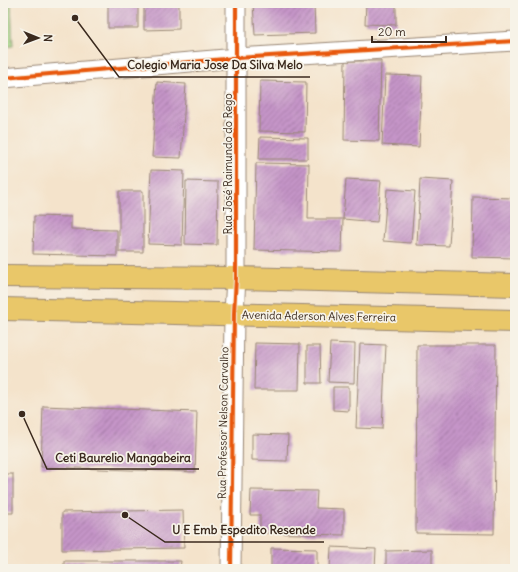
<svg xmlns="http://www.w3.org/2000/svg" width="518" height="572" font-family="Delius,sans-serif">
	<defs>
		<pattern id="building-hatch" width="6" height="6" patternUnits="userSpaceOnUse"><rect width="6" height="6" fill="#c594c8"/><path d="M-1 1l2-2M0 6l6-6M5 7l2-2" fill="none" stroke="#a179a2"/></pattern>
	</defs>
	<rect width="100%" height="100%" fill="#f7f3e8"/>
	<filter id="ink" filterUnits="userSpaceOnUse"><feTurbulence type="fractalNoise" baseFrequency=".025" numOctaves="2"/><feDisplacementMap in="SourceGraphic" scale="8" xChannelSelector="R" yChannelSelector="G"/><feConvolveMatrix kernelMatrix="1 2 1 2 8 2 1 2 1" color-interpolation-filters="sRGB"/></filter>
	<filter id="wash" filterUnits="userSpaceOnUse"><feTurbulence type="fractalNoise" baseFrequency=".012" numOctaves="4" result="noise"/><feDisplacementMap in="SourceGraphic" scale="16" xChannelSelector="R" yChannelSelector="G"/><feGaussianBlur stdDeviation="0.9" result="paint"/><feColorMatrix in="noise" values="0 0 0 0 0 0 0 0 0 0 0 0 0 0 0 0 0 1.4 0 .05"/><feComposite in="paint" operator="in"/></filter>
	<g filter="url(#wash)">
		<rect width="100%" height="100%" fill="#f4e3cb"/>
		<path fill="#9fd180" stroke="#6d7e4f" d="M3 3H11L13 46 3 47Z"/>
		<g id="blocks">
			<path fill="url(#building-hatch)" d="M108 3H138V28H108Z
				M144 3H179V29L144 30Z
				M253 3H314L315 33 255 35Z
				M366 3H396V25L365 24Z
				M345 61H381L379 141 344 140Z
				M385 75 422 76 419 147 382 145Z
				M260 81 306 82 305 132 259 131Z
				M157 82 186 84 181 158 152 157Z
				M260 137 308 138V159H259Z
				M256 163 309 164 308 219H343L342 252 254 250Z
				M151 170 184 171 182 245 148 244Z
				M346 179 381 181 377 222 343 219Z
				M420 179 453 181 449 246 417 245Z
				M186 181 218 182 217 245 185 244Z
				M387 189 415 191 411 243 383 241Z
				M119 191H143V252H119Z
				M473 197 515 198V258L472 257Z
				M34 216 71 217V229L117 230V256L33 254Z
				M255 343 300 344 299 390H254Z
				M330 343 355 344 354 383 328 382Z
				M360 344 386 345 382 429 356 428Z
				M417 345H496L494 534 416 533Z
				M307 346H320L321 383H307Z
				M333 387H349V411L333 410Z
				M43 406 197 412 195 472 41 467Z
				M252 434 288 435 287 461 252 460Z
				M3 474H13V513H3Z
				M251 490 317 491 316 508 344 509V535L260 533V515H250Z
				M183 510 184 548 62 550V512Z
				M331 547 376 549 375 569H330Z
				M271 548 317 549V569H271Z
				M432 550V569H386V551Z
				M64 561H181L180 569H64Z"/>
		</g>
	</g>
	<g filter="url(#ink)">
		<use href="#blocks" fill-opacity="0" stroke="#988674" stroke-width="1"/>
		<g fill="none" stroke-linecap="round" stroke-linejoin="round">
			<defs>
				<path id="street" d="M3 78 237 58 515 41
					M231 569 234 313 236 278V3"/>
				<path id="primary" d="M3 276 236 278 515 285
					M3 309 515 321"/>
			</defs>
			<use href="#street" stroke="#988674" stroke-width="21"/>
			<use href="#primary" stroke="#988674" stroke-width="24"/>
			<use href="#street" stroke="#fff" stroke-width="19"/>
			<use href="#primary" stroke="#e9c769" stroke-width="22"/>
			<defs>
				<path id="cycleway" d="M3 78 237 58 515 41
					M231 569 234 313 236 278V3"/>
			</defs>
			<use href="#cycleway" stroke="#f7f3e8" stroke-width="6"/>
			<use href="#cycleway" stroke="#e8590c" stroke-width="4"/>
		</g>
	</g>
	<g text-anchor="middle" stroke-width="3.5" stroke-linejoin="round" paint-order="stroke">
		<g font-size="11" fill="#3b2a1e" stroke="#f7f3e8">
			<text transform="translate(228 164) rotate(-90)" y="4">Rua José Raimundo do Rego</text>
			<text transform="translate(319 316) rotate(1)" y="4">Avenida Aderson Alves Ferreira</text>
			<text transform="translate(223 423) rotate(-89)" y="4">Rua Professor Nelson Carvalho</text>
		</g>
	</g>
	<path fill="none" stroke="#3b2a1e" stroke-width="1.5" d="M75 18L119 77H310M22 414L47 469H199M125 515L165 542H324"/>
	<g fill="#3b2a1e" stroke="#f7f3e8" stroke-width="1.5">
		<circle cx="75" cy="18" r="4"/>
		<circle cx="22" cy="414" r="4"/>
		<circle cx="125" cy="515" r="4"/>
	</g>
	<g font-size="12" text-anchor="middle" font-weight="bold" fill="#3b2a1e" stroke="#f7f3e8" stroke-width="3.5" stroke-linejoin="round" paint-order="stroke">
		<text x="215" y="69">Colegio Maria Jose Da Silva Melo</text>
		<text x="123" y="462">Ceti Baurelio Mangabeira</text>
		<text x="244" y="534">U E Emb Espedito Resende</text>
	</g>
	<rect width="518" height="572" fill="none" stroke="#f7f3e8" stroke-width="16"/>
	<g transform="translate(38 38) rotate(91)" stroke="#f7f3e8" stroke-width="3" paint-order="stroke">
	<path d="M0-3L7 15L0 10L-7 15Z" fill="#3b2a1e"/>
	<text y="-6" font-size="11" font-weight="bold" text-anchor="middle" fill="#3b2a1e">N</text>
	</g>
	<path d="M372 36v6h74v-6" fill="none" stroke="#3b2a1e" stroke-width="2"/>
	<text x="378" y="36" font-size="12" fill="#3b2a1e" stroke="#f7f3e8" stroke-width="3" paint-order="stroke">20 m</text>
</svg>
